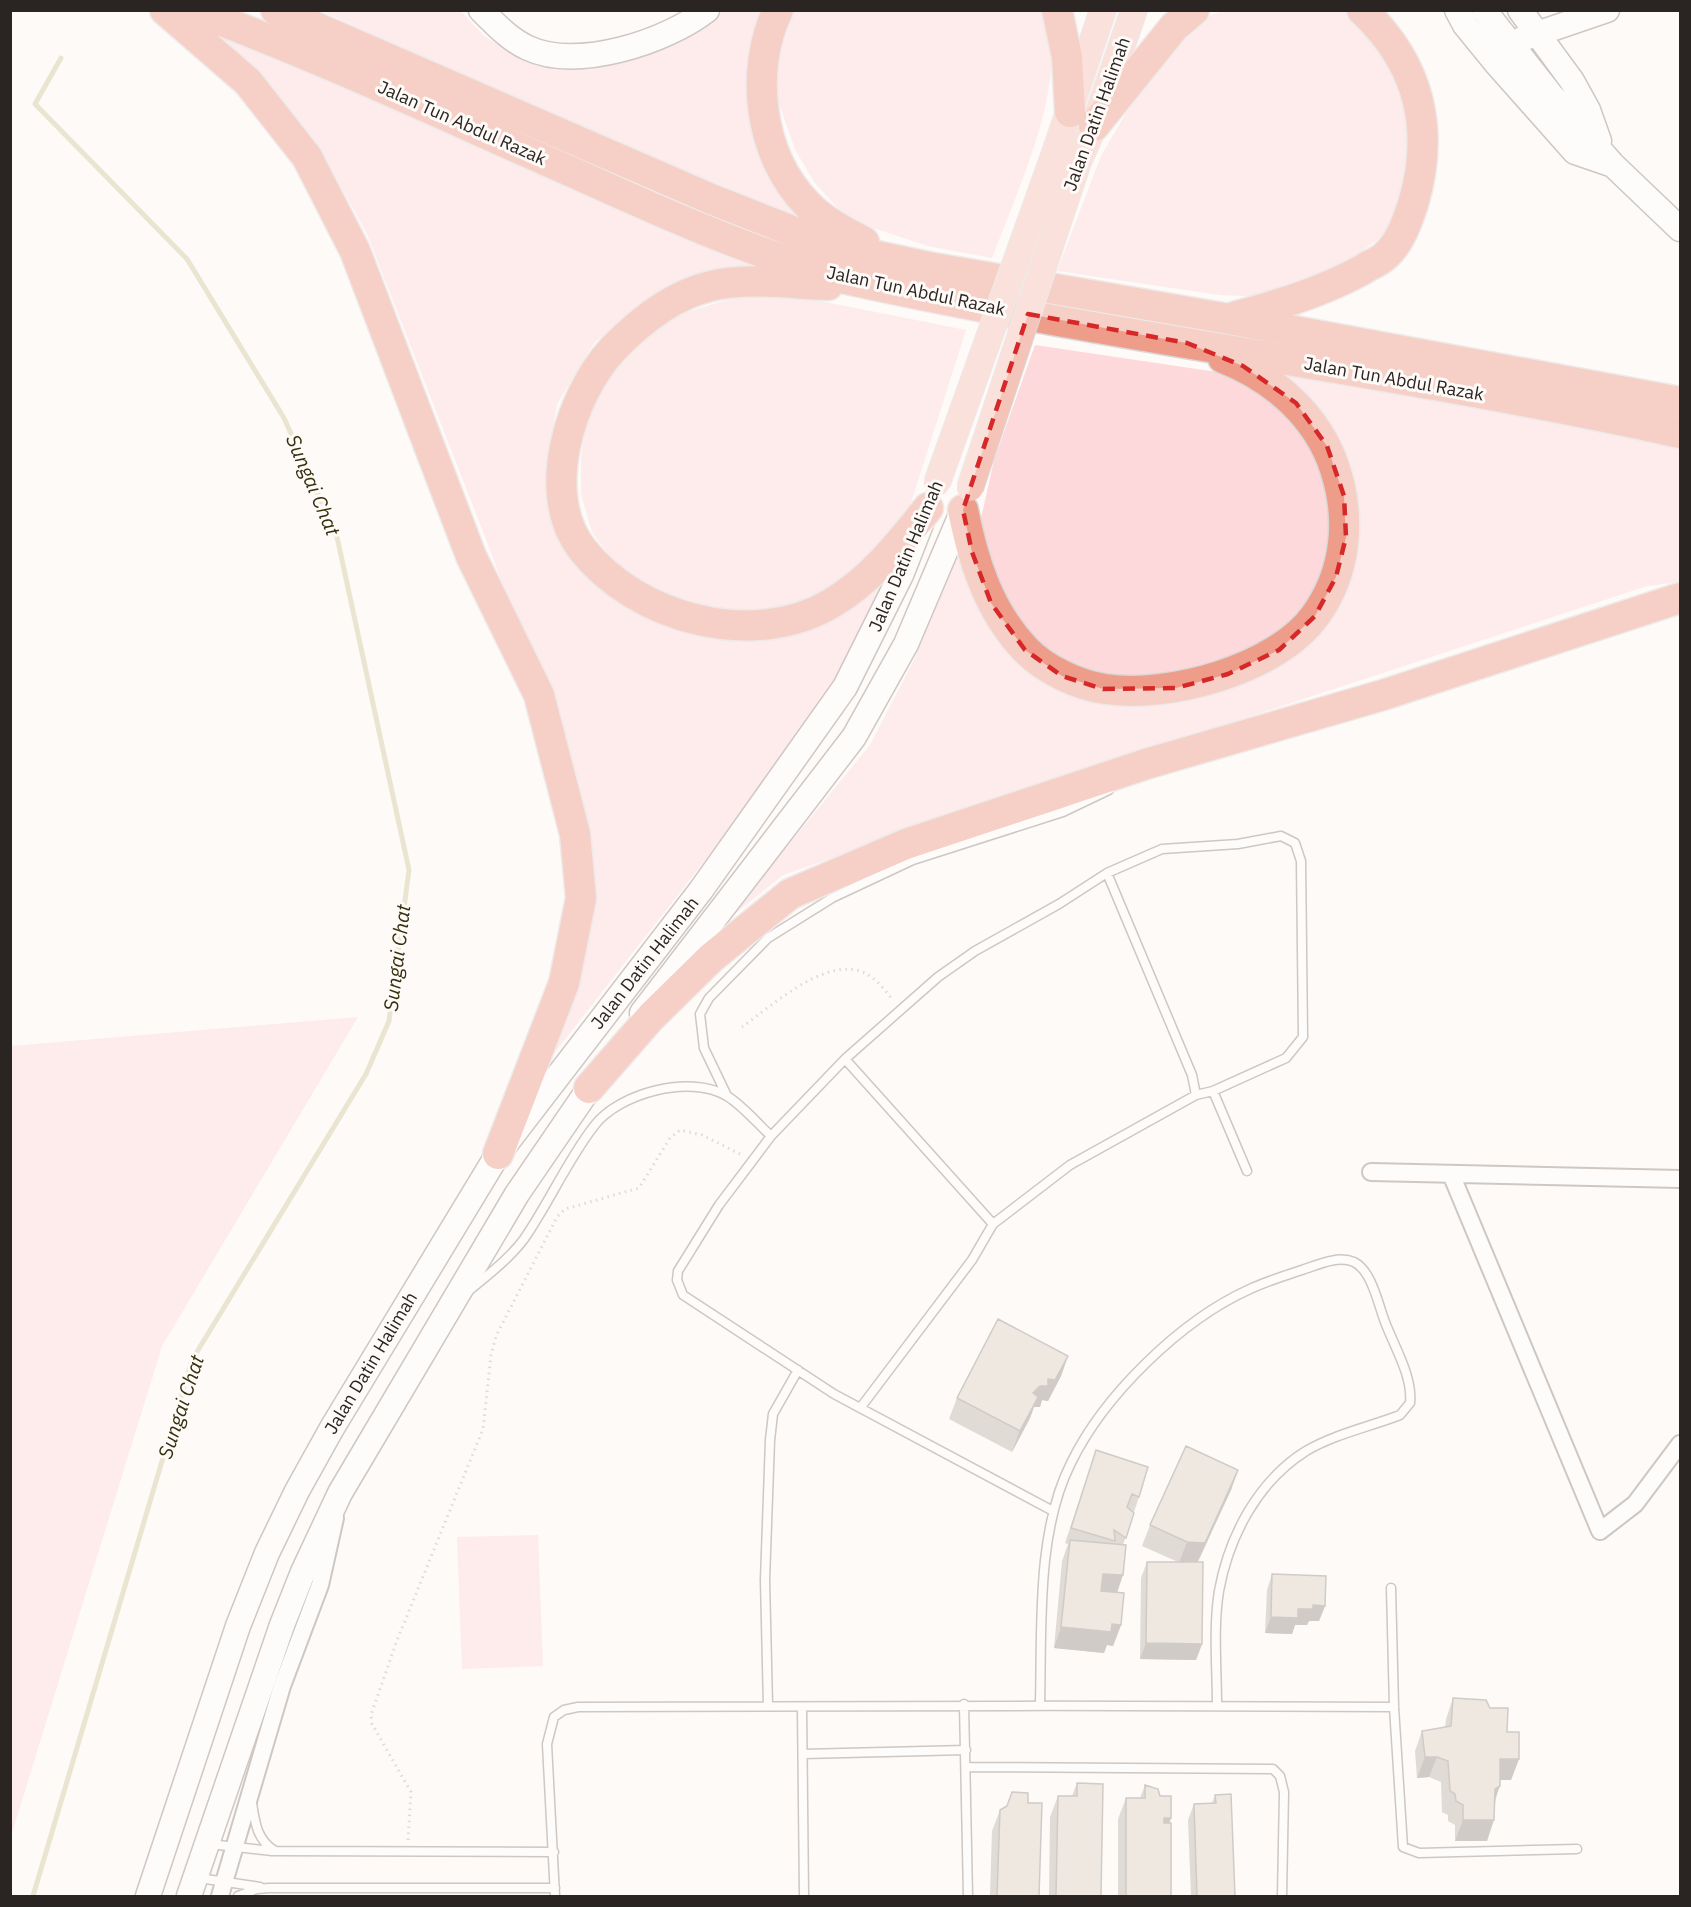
<svg xmlns="http://www.w3.org/2000/svg" width="1691" height="1907" font-family="'IBM Plex Sans',sans-serif">
	<rect width="100%" height="100%" fill="#fdfaf8"/>
	<path fill="#fed9dc" d="M1225 10 1344 11 1361 21 1401 61 1427 149 1385 234 1343 265 1269 297 1220 295 1057 271 1101 156 1150 72 1209 16Z
		M322 11H461L484 36 527 62 586 68 677 41 713 11H770L755 70 812 224C646 160 484 87 322 11Z
		M794 11H1049C1065 93 1020 183 992 258L928 246 849 220 814 182 795 149 778 101 777 61Z
		M169 13 319 71 768 268 692 279 640 304 594 343 557 404 546 469 563 537 598 584 773 634 901 546 851 656 795 745 534 1079 584 913 566 761 489 547 367 234 326 160 262 95Z
		M742 295 805 298 966 330 908 512 847 581 795 607 738 617 671 602 619 569 592 532 581 494V457L586 424 600 390 617 358 671 317Z
		M1035 345 1217 372 1271 397 1305 432 1330 474 1336 521 1322 578 1297 623 1257 651 1148 685 1078 674 1014 624 978 532 994 460Z
		M1270 367 1680 447V582L1647 586 1033 788 783 875 727 920 870 745 914 660 958 544 970 588 991 630 1028 669 1115 704 1298 647 1355 530Z
		M358 1017 162 1346 11 1836V1046Z
		M538 1535 543 1666 462 1669 457 1537Z"/>
	<g fill="none" stroke-linecap="round" stroke-linejoin="round">
		<path stroke="#d3cda2" stroke-width="5" d="M33 1896 192 1360 366 1074 389 1021 409 870 337 537 284 418 187 259 35 104 61 58"/>
		<defs>
			<path id="lane" d="M1107 873 1192 1075 1196 1095
				M845 1059 993 1224
				M1213 1091 1247 1171
				M727 1096 704 1048 700 1014 709 998 768 938 832 898 913 860 1063 812 1109 790
				M471 1289C489 1274 510 1258 524 1239 549 1203 567 1161 594 1126 619 1093 690 1074 727 1096 743 1106 757 1123 771 1136
				M861 1407 972 1260 993 1224 1070 1165 1196 1095 1213 1091 1286 1058 1303 1037 1301 861 1295 843 1281 836 1238 844 1162 849 1107 873 1059 904 975 951 938 977 845 1059 771 1136 719 1205 678 1271 677 1280 683 1295 834 1394 1053 1511
				M1391 1588 1394 1707 1403 1847 1419 1853 1577 1849
				M964 1704 968 1896
				M1040 1704C1042 1628 1036 1532 1071 1463 1104 1395 1181 1320 1250 1289 1267 1281 1284 1276 1302 1270 1317 1265 1338 1255 1354 1262 1372 1271 1378 1304 1385 1322 1394 1346 1413 1377 1410 1403L1400 1415C1369 1427 1335 1434 1306 1451 1258 1481 1229 1536 1219 1591 1213 1628 1217 1668 1217 1706
				M768 1706 765 1580 770 1440 773 1414 798 1370
				M802 1707 804 1896
				M803 1754 966 1750
				M967 1767 1273 1769 1280 1776 1284 1792 1282 1896
				M252 1803C255 1823 257 1840 275 1851L554 1852
				M210 1844 272 1851
				M199 1878 260 1887
				M238 1896 257 1889 269 1888H555
				M555 1896 547 1744 554 1717 564 1710 578 1707C850 1706 1122 1705 1394 1707"/>
			<path id="street" d="M1371 1172 1680 1179
				M1451 1174 1600 1531 1635 1504 1680 1444
				M220 1896 282 1686 320 1585 335 1518"/>
			<path id="secondary" d="M481 10C495 24 510 40 528 48 577 71 666 42 707 10
				M1457 10 1465 25 1496 63 1575 152 1613 165
				M1484 10 1551 95 1613 165 1680 229
				M1520 10 1572 81 1588 110 1599 141
				M1522 39 1607 10
				M642 1013 854 737 906 644 963 510
				M148 1896 238 1626 267 1553 297 1491 332 1428 498 1154 701 890 845 687 901 575 921 524
				M189 1896 282 1625 303 1572 340 1493 517 1194 599 1074"/>
			<path id="primary" d="M1057 147 1103 10
				M1078 162 1094 126 1134 10"/>
			<path id="highway" d="M165 10 248 82 307 157 355 251 471 556 539 695 575 834 581 898 564 983 498 1154
				M193 10C322 58 447 117 572 172 658 211 743 249 833 276 1113 339 1400 371 1680 433
				M276 10 711 199 830 246 928 267 1229 319 1680 402
				M778 10C749 71 759 155 807 204 823 221 844 231 864 242
				M1057 10 1067 57 1070 112
				M1094 126 1174 27 1194 10
				M828 285C790 284 748 277 711 286 672 295 640 321 613 349 570 395 539 494 582 549 637 619 754 650 832 603 871 580 900 543 928 508
				M1234 317C1278 305 1322 292 1362 270 1369 265 1379 262 1385 256 1400 243 1407 222 1413 204 1435 130 1420 64 1362 10
				M963 510C973 560 988 610 1025 649 1044 669 1077 685 1105 689 1168 699 1277 669 1315 616 1347 572 1351 518 1335 469 1318 416 1274 378 1223 358
				M589 1088 651 1017 711 958 790 894 906 844 1146 764 1383 695 1680 598"/>
		</defs>
		<use href="#lane" stroke="#968a81" stroke-width="11"/>
		<use href="#street" stroke="#968a81" stroke-width="20"/>
		<use href="#secondary" stroke="#968a81" stroke-width="27"/>
		<use href="#primary" stroke="#d9d8d7" stroke-width="28"/>
		<use href="#highway" stroke="#d9d8d7" stroke-width="33"/>
		<path stroke="#b9b5b3" stroke-width="3" stroke-dasharray="1.5 4.5" stroke-linecap="butt" d="M742 1027C773 1005 832 950 870 976 879 982 886 992 893 1000
			M408 1840 411 1792 372 1724 371 1715 396 1643 483 1429 491 1355 496 1336 557 1217 565 1209 639 1188 670 1138 680 1130 702 1135 742 1155"/>
		<use href="#lane" stroke="#fff" stroke-width="8"/>
		<use href="#street" stroke="#fff" stroke-width="16"/>
		<use href="#secondary" stroke="#fff" stroke-width="24"/>
		<use href="#primary" stroke="#f5c4b9" stroke-width="26"/>
		<use href="#highway" stroke="#ee9d8a" stroke-width="30"/>
		<defs>
			<path id="primary-bridge" d="M937 483 1057 147
				M970 488 1078 162"/>
		</defs>
		<use href="#primary-bridge" stroke="#d9d8d7" stroke-width="28" stroke-linecap="butt"/>
		<use href="#primary-bridge" stroke="#f5c4b9" stroke-width="26"/>
	</g>
	<path fill="#bcb5aa" d="M1068 1356 1061 1376 1048 1401 1042 1400 1040 1407H1034L1030 1418 1012 1452 949 1419 957 1398Z
		M1096 1450 1139 1497 1123 1545 1117 1592 1121 1625 1113 1646 1107 1645 1104 1653 1054 1648 1062 1561 1068 1544 1065 1543Z
		M1238 1470 1231 1490 1198 1562 1202 1644 1196 1660 1140 1659 1141 1578 1147 1562H1178L1142 1546 1150 1525Z
		M1272 1574 1325 1606 1319 1621H1309L1307 1625H1295L1292 1634 1265 1633 1267 1590Z
		M1453 1698 1490 1708 1507 1732 1519 1759 1511 1780H1500L1487 1841H1455V1825L1448 1821V1815L1442 1812 1441 1782 1429 1777 1417 1778 1415 1751 1422 1731 1445 1727 1446 1719Z
		M1077 1783 1101 1896H1049L1050 1817 1058 1796H1072Z
		M1145 1785 1160 1796 1171 1818 1169 1823 1171 1896H1118V1819L1126 1798H1140Z
		M1215 1795 1235 1896H1191L1188 1820 1194 1804 1212 1803Z
		M1028 1803 1039 1896H990L992 1831 1000 1810Z"/>
	<path fill="#99938b" d="M1068 1356 1061 1376 1048 1401 1042 1400 1040 1407H1034L1030 1418 1012 1452 1033 1393Z
		M1238 1470 1231 1490 1197 1563H1179L1187 1542Z
		M1103 1574 1123 1575 1116 1596 1096 1594Z
		M1313 1605 1325 1606 1319 1621H1309L1307 1625H1295L1292 1634 1265 1633 1271 1617Z
		M1112 1624 1121 1625 1113 1646 1107 1645 1104 1653 1054 1648 1061 1627Z
		M1146 1643 1202 1644 1196 1660 1140 1659Z
		M1425 1757H1437L1429 1777 1417 1778Z
		M1500 1759H1519L1511 1780H1492Z
		M1500 1786 1492 1807 1495 1789Z
		M1164 1818H1171L1164 1839Z
		M1463 1820H1494L1487 1841H1455Z"/>
	<path fill="#dbd2c6" stroke="#99938b" stroke-width="1.5" d="M998 1319 1068 1356 1055 1380 1048 1379V1386H1040L1033 1393 1038 1397 1020 1431 957 1398Z
		M1186 1446 1238 1470 1205 1543 1187 1542 1150 1525Z
		M1096 1450 1148 1467 1139 1497 1132 1494 1127 1507 1134 1513 1126 1538 1114 1530 1115 1541 1071 1528Z
		M1070 1540 1126 1545 1123 1575 1103 1574 1101 1591 1124 1593 1121 1625 1112 1624 1111 1632 1061 1627Z
		M1147 1562H1203L1202 1644 1146 1643Z
		M1272 1574 1326 1576 1325 1606 1313 1605V1609H1298V1618L1271 1617Z
		M1453 1698 1486 1700 1490 1708H1508L1507 1732H1519V1759H1500V1786L1495 1789 1494 1820H1463V1805L1456 1801 1455 1794 1450 1791 1448 1761 1437 1757H1425L1422 1731 1451 1726Z
		M1077 1783 1103 1784 1101 1896H1056L1058 1796H1077Z
		M1145 1785 1158 1789 1160 1796H1171V1818H1164V1823H1171V1896H1126V1798H1145Z
		M1012 1792 1028 1793V1803H1042L1039 1896H997L1000 1810 1007 1806Z
		M1231 1794 1235 1896H1197L1194 1804 1216 1803 1215 1795Z"/>
	<path d="M0 0H1691V1907H0ZM1028 314 1187 343 1243 366 1296 403 1327 446 1344 496 1346 537 1336 577 1315 616 1279 650 1228 674 1176 688 1103 689 1062 676 1025 650 991 603 972 552 963 510Z" fill="#fdfaf8" fill-opacity=".55" fill-rule="evenodd"/>
	<path fill="none" stroke="#d62828" stroke-width="4.5" stroke-dasharray="12 8" stroke-linejoin="round" d="M1028 314 1187 343 1243 366 1296 403 1327 446 1344 496 1346 537 1336 577 1315 616 1279 650 1228 674 1176 688 1103 689 1062 676 1025 650 991 603 972 552 963 510Z"/>
	<g text-anchor="middle" stroke-width="6" stroke-linejoin="round" paint-order="stroke">
		<g font-size="18" fill="#2a2522" stroke="#fdfaf8">
			<text transform="translate(1097 114) rotate(-70)" y="6">Jalan Datin Halimah</text>
			<text transform="translate(462 123) rotate(24)" y="6">Jalan Tun Abdul Razak</text>
			<text transform="translate(916 291) rotate(12)" y="6">Jalan Tun Abdul Razak</text>
			<text transform="translate(1394 379) rotate(10)" y="6">Jalan Tun Abdul Razak</text>
			<text transform="translate(906 556) rotate(-67)" y="6">Jalan Datin Halimah</text>
			<text transform="translate(645 963) rotate(-52)" y="6">Jalan Datin Halimah</text>
			<text transform="translate(371 1363) rotate(-59)" y="6">Jalan Datin Halimah</text>
		</g>
		<g font-size="20" font-style="italic" fill="#36300d" stroke="#fdfaf8">
			<text transform="translate(313 485) rotate(67)" y="7">Sungai Chat</text>
			<text transform="translate(397 958) rotate(-83)" y="7">Sungai Chat</text>
			<text transform="translate(181 1407) rotate(-72)" y="7">Sungai Chat</text>
		</g>
	</g>
	<rect width="1691" height="1907" fill="none" stroke="#2a2522" stroke-width="24"/>
</svg>
